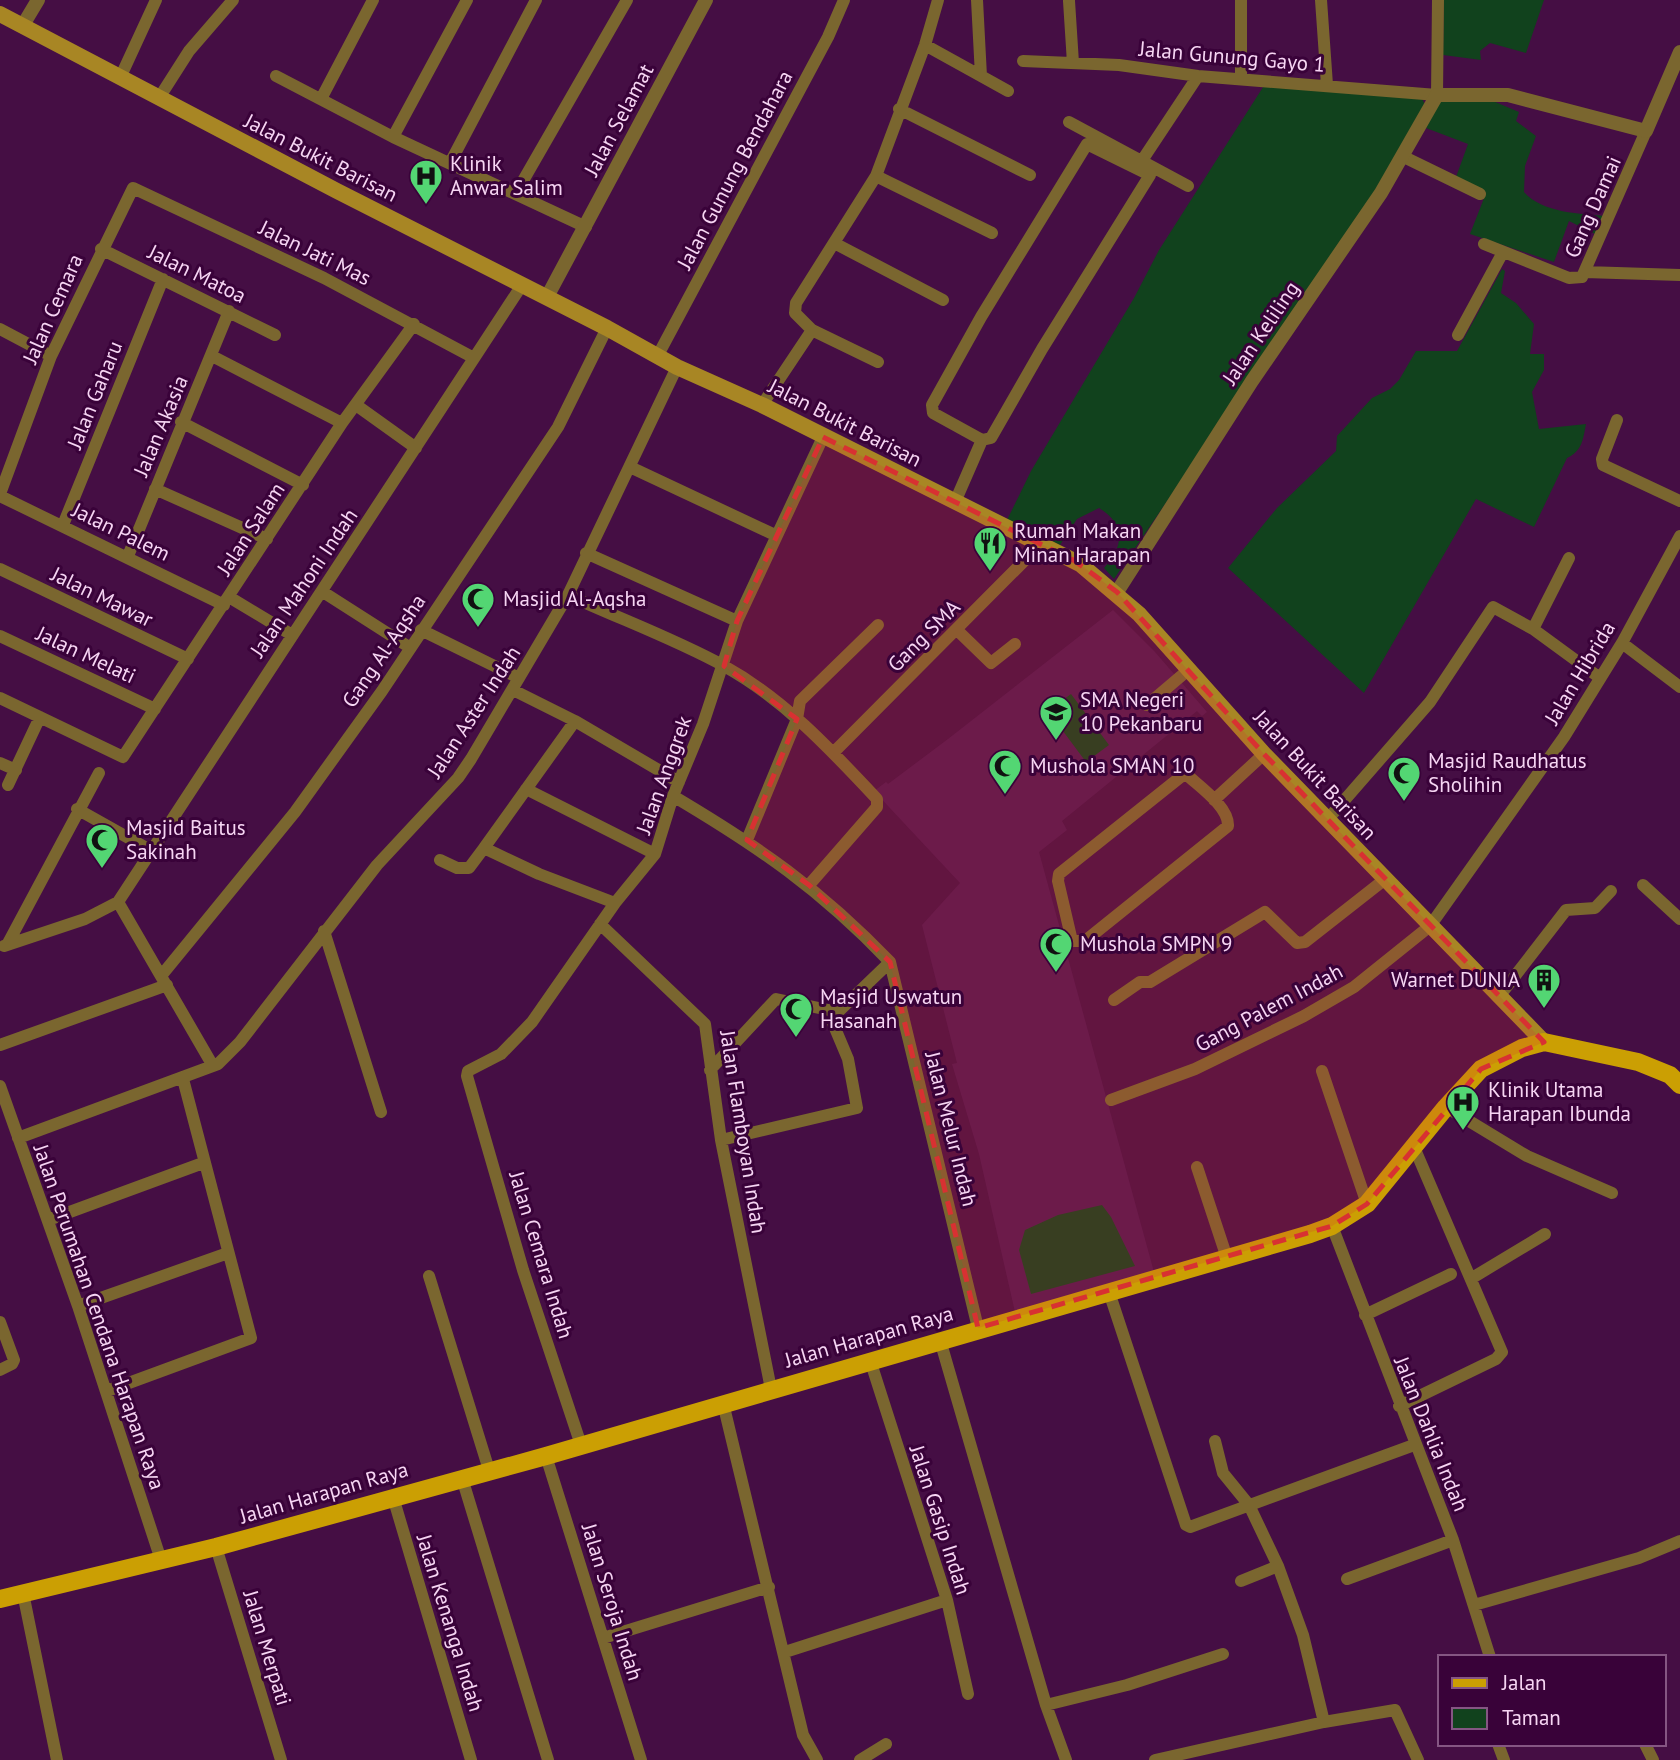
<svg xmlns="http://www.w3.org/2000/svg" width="1680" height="1760" font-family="'PT Sans',sans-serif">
	<rect width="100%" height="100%" fill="#450e44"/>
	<path fill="#521651" d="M1113 610 1155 652 1207 712 1202 716 1197 711 1062 821 1067 830 1039 852 1154 1272 1015 1312 979 1154 952 1064 957 1063 922 925 960 883 874 791 886 782 888 784 948 739Z"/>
	<path fill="#11421d" d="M1444 0H1544L1526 53 1490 43 1480 51 1481 60 1443 55Z
		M1265 84 1421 96 1425 105 1372 201 1114 579 1104 568C1125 545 1125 524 1099 508L1077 519 1060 545 1007 520 1031 471 1134 298 1159 250Z
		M1438 99 1493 101 1519 112 1516 121 1536 136 1525 166 1524 192C1542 213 1581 214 1608 216L1599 236 1569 221 1554 262 1470 234 1486 193 1456 177 1468 144 1426 128Z
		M1502 269 1505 271 1501 293 1516 303 1534 324 1530 354H1544V370L1532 392 1539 429 1586 424C1583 440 1582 451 1567 458L1534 527 1476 499 1364 693 1228 568 1277 508 1336 451 1337 436 1372 398 1390 389 1399 380 1416 351H1457Z
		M1071 694 1109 745 1086 762 1048 711Z
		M1102 1205 1111 1217 1135 1266 1031 1294 1019 1250 1025 1230 1058 1215Z"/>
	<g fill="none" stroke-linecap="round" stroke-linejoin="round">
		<path stroke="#7a662f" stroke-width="12" d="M977 0 981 76 1008 91
			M1321 0 1327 85
			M1069 1 1073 63
			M925 45 981 76
			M1023 61 1119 65 1198 76 1437 95 1438 0
			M276 76 393 137 586 227
			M120 78 156 0
			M1241 79V0
			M159 98 189 51 233 0
			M321 99 373 0
			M899 109 1030 175
			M1069 122 1188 186
			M393 137 467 0
			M1087 144 1150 175 1042 349 991 438 982 440 933 413 932 405 981 317Z
			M1404 157 1480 194
			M1141 162 1198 76
			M450 163 536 0
			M876 176 992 233
			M516 193 627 0
			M836 244 943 300
			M1484 244 1569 278 1582 277 1646 131
			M101 249 275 335
			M1585 272 1680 275
			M0 329 51 356
			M812 330 878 362
			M1458 335 1502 254
			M212 356 342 423
			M657 357 828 37 844 0
			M356 405 416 448
			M762 405 812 330 795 313 796 303 876 176 925 45 938 0
			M1617 420 1602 459 1603 465 1680 501
			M181 422 303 485
			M630 467 775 535
			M155 489 267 539
			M0 494 51 356 133 188 324 278 474 358
			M0 496 224 605
			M955 502 982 440
			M63 525 163 279
			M586 553 737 621
			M128 556 229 311
			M0 569 188 659
			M323 592 409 647
			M568 595C620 619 675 639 724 666 784 699 831 750 877 799V807L809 885
			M229 597 292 635
			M1533 629 1569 558
			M421 630 519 678
			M957 630 991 663 1015 644
			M0 636 155 709
			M1622 643 1680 687
			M513 690 575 721 679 782
			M0 698 123 757 342 423 414 324
			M1147 705 1187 671
			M575 721 484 848 539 874 615 903
			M833 753 1041 544
			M0 763 16 770
			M1183 775H1187C1200 787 1229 807 1228 826L1085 941H1072L1058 881 1059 874Z
			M8 785 40 717
			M526 789 655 854
			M673 796C759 847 820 889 890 962L978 1328
			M1214 800 1264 754
			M77 809 150 850
			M1328 819 1430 702 1493 607 1533 629 1600 678
			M747 840 797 719 800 701 878 625
			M440 860 457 868H469L484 848
			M1643 885 1680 919
			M118 902 522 285
			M118 902 213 1066
			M600 924 705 1024 721 1140 771 1389
			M324 931 381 1112
			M7 945 99 773
			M4 946 85 919 118 902
			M161 976 295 812 382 691 558 427 607 328
			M1501 994 1566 910 1595 908 1611 891
			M1114 1000 1140 982H1150L1265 912 1297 943 1305 942 1384 880
			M0 1045 167 985
			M710 1070 776 999 838 1012 890 962
			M1322 1071 1367 1204
			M0 1086 78 1306 161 1560
			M1111 1100 1195 1069 1304 1016 1354 987 1430 926 1564 737 1622 643 1680 536
			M1446 1107 1527 1156 1612 1193
			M18 1138 218 1064 240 1042 377 865 458 778 471 759 568 595 677 367
			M721 1140 857 1108 848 1059 832 1021 838 1012
			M1197 1167 1227 1258
			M48 1220 203 1163
			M1332 1226 1453 1540 1490 1657
			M429 1276 489 1470
			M1472 1278 1545 1234
			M1109 1292 1186 1525 1190 1527 1414 1445
			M78 1306 228 1253
			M1365 1315 1451 1274
			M0 1322 14 1360 12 1364 0 1370
			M940 1340 1046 1705 1066 1760
			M870 1360 947 1600 968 1694
			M107 1391 251 1338 183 1079
			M723 1403 803 1735 817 1760
			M1399 1406 1496 1359 1502 1352 1414 1147
			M581 1445 523 1270 467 1076 468 1071 501 1054 532 1022 615 903 655 854 673 796 703 724 737 621 823 437
			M546 1456 641 1760
			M462 1478 548 1760
			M393 1497 471 1760
			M216 1547 281 1760
			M1347 1579 1453 1540
			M1241 1581 1278 1566
			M23 1593 57 1760
			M1474 1605 1639 1558 1680 1541
			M603 1638 769 1587
			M785 1652 947 1600
			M1046 1705 1127 1685 1223 1654
			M1324 1722 1395 1710 1418 1760
			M1498 1744 1504 1760
			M1645 1744 1653 1760
			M860 1760 886 1744
			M1155 1760 1324 1722 1303 1635 1278 1566 1249 1505 1223 1473 1215 1441"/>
		<path stroke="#7a662f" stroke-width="14" d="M23 25 38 0
			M547 297 706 0
			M1117 592 1252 381 1381 193 1437 95H1508L1646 131 1680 52"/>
		<path stroke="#a88624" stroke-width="16" d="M0 14 337 191 607 328 677 367 762 405 1080 564 1139 614 1264 754 1544 1042"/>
		<path stroke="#cb9f03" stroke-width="18" d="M0 1599 216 1547 546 1456 1310 1234 1332 1226 1367 1204 1446 1107 1481 1069 1522 1048 1544 1042 1638 1062 1670 1075 1680 1085"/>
	</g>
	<path fill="#d83132" fill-opacity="0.2" stroke="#d83132" stroke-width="5" stroke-dasharray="14 9" stroke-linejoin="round" d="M823 437 1075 561 1117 592 1264 754 1544 1042 1481 1069 1367 1204 1332 1226 978 1328 890 962 809 885 747 840 797 719 724 666 737 621Z"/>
	<defs>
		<symbol id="hospital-pin" viewBox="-11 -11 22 30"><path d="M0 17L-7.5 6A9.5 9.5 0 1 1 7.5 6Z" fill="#53d673" stroke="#390239"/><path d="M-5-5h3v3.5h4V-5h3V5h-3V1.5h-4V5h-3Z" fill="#111"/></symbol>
		<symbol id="restaurant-pin" viewBox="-11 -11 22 30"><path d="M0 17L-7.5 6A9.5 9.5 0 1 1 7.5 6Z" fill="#53d673" stroke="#390239"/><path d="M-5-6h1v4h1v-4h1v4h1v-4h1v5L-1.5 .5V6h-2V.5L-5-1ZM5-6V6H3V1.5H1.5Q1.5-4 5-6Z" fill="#111"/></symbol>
		<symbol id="mosque-pin" viewBox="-11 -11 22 30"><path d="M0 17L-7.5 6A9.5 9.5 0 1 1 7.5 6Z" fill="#53d673" stroke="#390239"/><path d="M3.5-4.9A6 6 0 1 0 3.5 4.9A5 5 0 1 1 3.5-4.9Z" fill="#111"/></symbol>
		<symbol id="school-pin" viewBox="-11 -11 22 30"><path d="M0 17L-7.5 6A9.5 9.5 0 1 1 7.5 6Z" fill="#53d673" stroke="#390239"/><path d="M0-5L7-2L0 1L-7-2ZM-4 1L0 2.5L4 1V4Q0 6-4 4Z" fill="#111"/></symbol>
		<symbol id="building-pin" viewBox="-11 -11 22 30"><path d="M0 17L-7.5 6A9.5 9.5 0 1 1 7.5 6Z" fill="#53d673" stroke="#390239"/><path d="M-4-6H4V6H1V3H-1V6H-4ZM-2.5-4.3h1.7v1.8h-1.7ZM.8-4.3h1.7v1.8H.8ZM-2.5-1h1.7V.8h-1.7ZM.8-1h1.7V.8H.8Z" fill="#111"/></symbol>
	</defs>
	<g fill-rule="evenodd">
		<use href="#hospital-pin" x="407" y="157" width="38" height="52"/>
		<use href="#restaurant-pin" x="971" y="524" width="38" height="52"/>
		<use href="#mosque-pin" x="459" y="580" width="38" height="52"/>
		<use href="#school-pin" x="1037" y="693" width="38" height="52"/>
		<use href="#mosque-pin" x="986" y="747" width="38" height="52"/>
		<use href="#mosque-pin" x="1385" y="754" width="38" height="52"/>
		<use href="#mosque-pin" x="83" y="821" width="38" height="52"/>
		<use href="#mosque-pin" x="1037" y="925" width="38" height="52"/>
		<use href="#building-pin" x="1525" y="961" width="38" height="52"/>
		<use href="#mosque-pin" x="777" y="990" width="38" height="52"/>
		<use href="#hospital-pin" x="1444" y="1083" width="38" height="52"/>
	</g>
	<g text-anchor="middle" stroke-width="6" stroke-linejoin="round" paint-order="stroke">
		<g font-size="21" fill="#f6d5f3" stroke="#390239">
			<text transform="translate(1232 57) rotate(5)" y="7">Jalan Gunung Gayo 1</text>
			<text transform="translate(619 120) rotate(-62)" y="7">Jalan Selamat</text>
			<text transform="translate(321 158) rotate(27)" y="7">Jalan Bukit Barisan</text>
			<text transform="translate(735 170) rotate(-62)" y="7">Jalan Gunung Bendahara</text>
			<text transform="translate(1593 207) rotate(-66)" y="7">Gang Damai</text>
			<text transform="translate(315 253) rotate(26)" y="7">Jalan Jati Mas</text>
			<text transform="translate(197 274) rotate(26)" y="7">Jalan Matoa</text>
			<text transform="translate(53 309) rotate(-66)" y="7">Jalan Cemara</text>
			<text transform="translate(1261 333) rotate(-56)" y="7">Jalan Keliling</text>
			<text transform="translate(95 395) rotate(-68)" y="7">Jalan Gaharu</text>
			<text transform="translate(845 423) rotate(27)" y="7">Jalan Bukit Barisan</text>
			<text transform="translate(161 426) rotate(-67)" y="7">Jalan Akasia</text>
			<text transform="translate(251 529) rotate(-57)" y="7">Jalan Salam</text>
			<text transform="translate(121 532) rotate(26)" y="7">Jalan Palem</text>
			<text transform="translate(304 583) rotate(-56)" y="7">Jalan Mahoni Indah</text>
			<text transform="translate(102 597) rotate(26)" y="7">Jalan Mawar</text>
			<text transform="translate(924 636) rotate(-45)" y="7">Gang SMA</text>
			<text transform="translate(384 651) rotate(-56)" y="7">Gang Al-Aqsha</text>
			<text transform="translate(86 655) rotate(25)" y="7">Jalan Melati</text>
			<text transform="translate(1580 673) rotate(-59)" y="7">Jalan Hibrida</text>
			<text transform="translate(474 712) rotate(-57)" y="7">Jalan Aster Indah</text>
			<text transform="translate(664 775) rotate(-70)" y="7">Jalan Anggrek</text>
			<text transform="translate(1315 775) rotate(47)" y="7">Jalan Bukit Barisan</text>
			<text transform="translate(1269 1008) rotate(-28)" y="7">Gang Palem Indah</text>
			<text transform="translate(951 1129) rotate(76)" y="7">Jalan Melur Indah</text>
			<text transform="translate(743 1132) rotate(81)" y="7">Jalan Flamboyan Indah</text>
			<text transform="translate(541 1255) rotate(73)" y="7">Jalan Cemara Indah</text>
			<text transform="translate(99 1317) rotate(71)" y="7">Jalan Perumahan Cendana Harapan Raya</text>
			<text transform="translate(869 1337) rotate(-16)" y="7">Jalan Harapan Raya</text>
			<text transform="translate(1431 1434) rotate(68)" y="7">Jalan Dahlia Indah</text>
			<text transform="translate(324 1493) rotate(-16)" y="7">Jalan Harapan Raya</text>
			<text transform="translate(940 1520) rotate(72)" y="7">Jalan Gasip Indah</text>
			<text transform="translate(612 1602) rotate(73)" y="7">Jalan Seroja Indah</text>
			<text transform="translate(450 1623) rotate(73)" y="7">Jalan Kenanga Indah</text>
			<text transform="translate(267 1648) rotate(73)" y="7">Jalan Merpati</text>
		</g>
		<g font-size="21" fill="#f6d5f3" stroke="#390239" text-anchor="start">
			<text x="450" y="171">Klinik<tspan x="450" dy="24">Anwar Salim</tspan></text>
			<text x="1014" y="538">Rumah Makan<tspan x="1014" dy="24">Minan Harapan</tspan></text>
			<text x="503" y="606">Masjid Al-Aqsha</text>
			<text x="1080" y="707">SMA Negeri<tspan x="1080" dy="24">10 Pekanbaru</tspan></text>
			<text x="1428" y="768">Masjid Raudhatus<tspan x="1428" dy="24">Sholihin</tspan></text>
			<text x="1030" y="773">Mushola SMAN 10</text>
			<text x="126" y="835">Masjid Baitus<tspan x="126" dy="24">Sakinah</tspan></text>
			<text x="1080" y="951">Mushola SMPN 9</text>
			<text x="1520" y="987" text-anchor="end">Warnet DUNIA</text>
			<text x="820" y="1004">Masjid Uswatun<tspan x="820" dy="24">Hasanah</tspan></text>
			<text x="1488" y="1097">Klinik Utama<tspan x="1488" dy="24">Harapan Ibunda</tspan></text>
		</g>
	</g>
	<rect x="1438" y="1655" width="228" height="91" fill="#390239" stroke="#855683" stroke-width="2"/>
	<rect x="1452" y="1678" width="35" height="10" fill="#cb9f03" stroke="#855683" stroke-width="2"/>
	<text x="1502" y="1690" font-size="21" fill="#f6d5f3">Jalan</text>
	<rect x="1452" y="1708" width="35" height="21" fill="#11421d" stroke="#855683" stroke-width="2"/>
	<text x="1502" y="1725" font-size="21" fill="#f6d5f3">Taman</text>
</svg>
